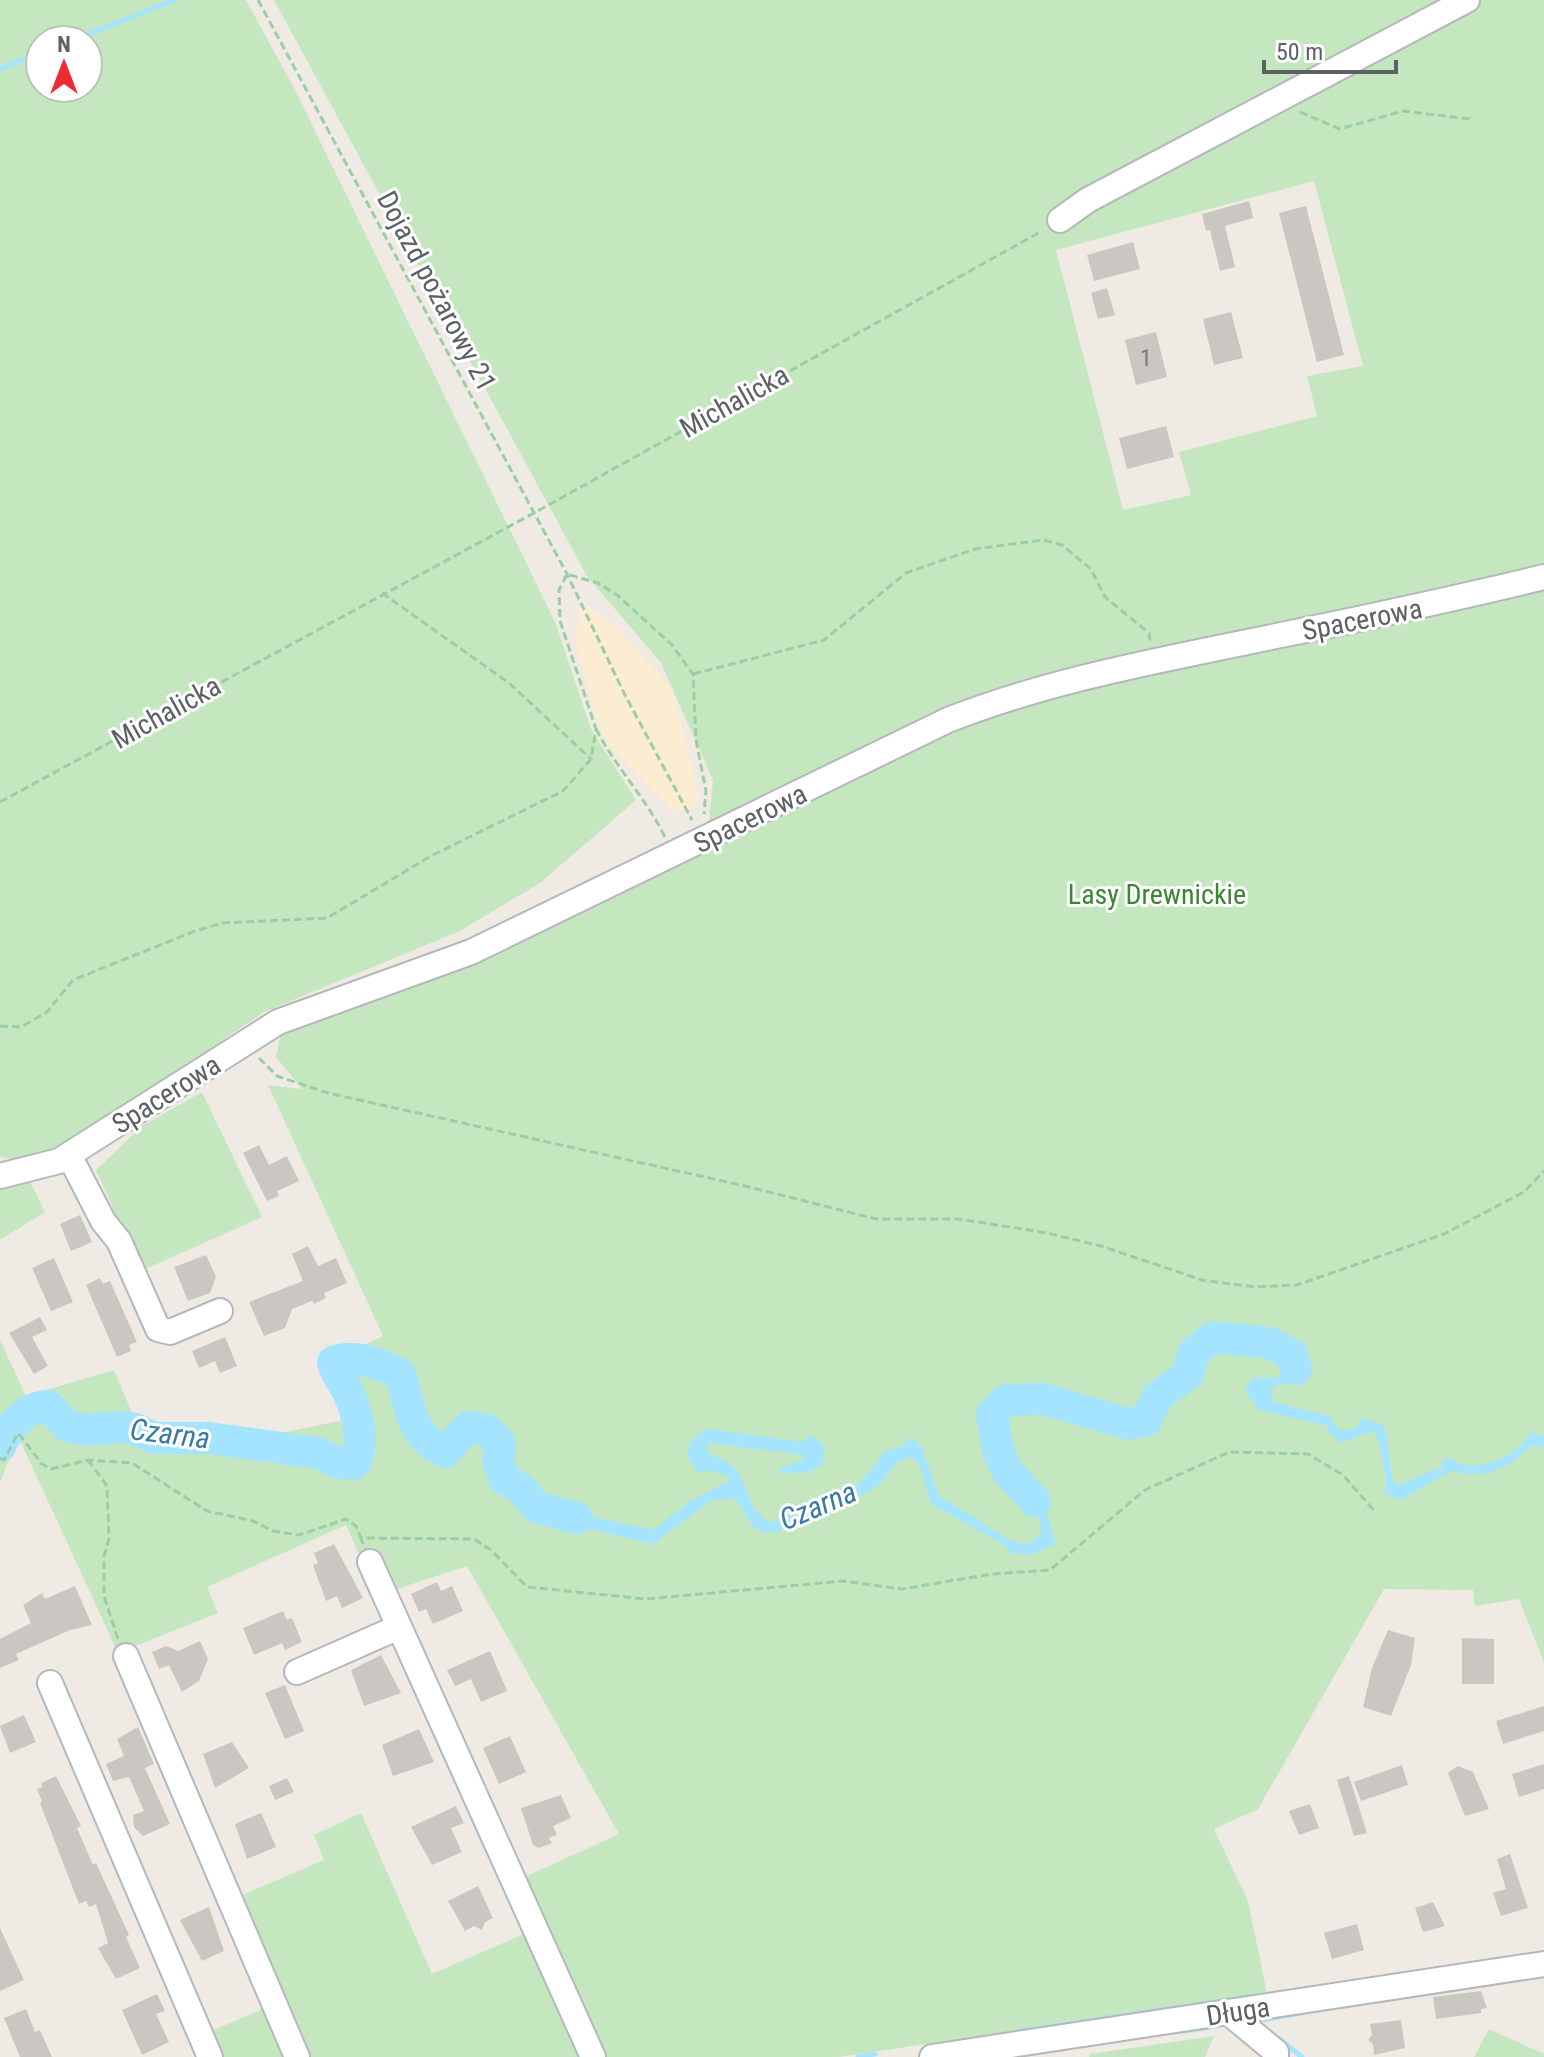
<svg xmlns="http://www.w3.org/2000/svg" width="1544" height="2057" font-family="'Roboto Condensed',sans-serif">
	<rect width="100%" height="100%" fill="#efebe4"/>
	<path fill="#c5e7bf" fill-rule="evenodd" d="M0 0H246L295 90 556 624 591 729 636 800 540 883 460 931 264 1012 60 1151 12 1159 0 1157ZM40 40H88V88H40Z
		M274 0H1544V1663L1519 1599 1475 1606 1473 1590 1384 1589 1258 1809 1214 1829 1248 1901 1267 1993 839 2057H604L520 1879 619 1834 467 1566 397 1589 381 1555 363 1563 346 1525 207 1587 218 1613 118 1653 18 1436 0 1483V1340L26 1396 114 1370 138 1427 276 1434 344 1420 332 1383 320 1366 383 1336 268 1085 302 1089 276 1057 282 1029 484 959 706 853 713 780 661 663 587 576ZM1314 181 1363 366 1307 376 1317 416 1179 452 1191 495 1123 510 1056 250Z
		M202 1092 262 1217 141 1271 96 1170 142 1126Z
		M27 1175 45 1212 0 1240V1189Z
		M361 1813 432 1974 526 1933 581 2057H309L240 1896 324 1860 314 1835Z
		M270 2006 291 2057H223L211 2031Z
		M1489 2029 1544 2054V2057H1474Z
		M1214 2036 1205 2057H1089L1090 2054Z"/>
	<path fill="#fcecd2" d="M580 602 617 627 673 690 700 800 688 811 671 809 608 745 593 710 575 640Z"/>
	<path fill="#a4e4ff" d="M1275 1336 1303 1357 1309 1370 1303 1381 1276 1385 1272 1390 1273 1402 1329 1416 1339 1430 1355 1429 1361 1418 1382 1424C1392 1439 1386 1471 1397 1486L1435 1469 1441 1470 1443 1459H1456V1463C1478 1470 1504 1461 1521 1445 1526 1440 1526 1436 1534 1432L1544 1436V1447L1530 1446C1505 1471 1485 1480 1451 1471L1401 1500 1384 1493 1386 1480 1380 1444 1373 1431 1341 1443 1330 1434 1328 1426 1259 1410 1245 1391 1252 1378 1281 1377 1288 1368 1274 1352 1265 1350Z
		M711 1429 801 1442 810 1435 824 1445 823 1464 807 1473H778L782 1467 803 1460 804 1455 709 1443 707 1452C718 1459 732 1461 739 1474 748 1491 751 1513 770 1522 790 1518 804 1506 820 1495 826 1491 833 1494 839 1492 861 1488 873 1468 884 1451L901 1447 911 1437 922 1447 939 1496 1013 1542 1029 1544 1041 1534 1039 1517 1021 1489 1009 1486 1001 1469 1010 1468 1044 1505 1056 1544 1033 1554H1011L1005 1545 931 1504 919 1464 911 1457C887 1463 892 1476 875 1488 860 1498 843 1499 828 1503 806 1509 789 1539 761 1531 748 1528 744 1507 734 1498L710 1501 653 1544 563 1523 532 1508 538 1500 556 1509 653 1530 689 1502 732 1479 716 1471 698 1472C679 1454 688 1435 711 1429Z"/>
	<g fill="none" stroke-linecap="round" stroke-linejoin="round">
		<path stroke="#a4e4ff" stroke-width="5" d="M73 40 175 0
			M0 69 40 53
			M1255 2021 1302 2013
			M1020 2031 1248 1997
			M1184 2031 1211 2027
			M1278 2038 1302 2057
			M858 2057 875 2054"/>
		<path stroke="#a4e4ff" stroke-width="32" d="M0 1446C10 1426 26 1406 49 1406L67 1426 87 1430 117 1427 136 1429 154 1438H209L318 1453 337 1462 354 1464C366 1445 357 1410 347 1390 342 1380 336 1375 333 1362 354 1353 380 1364 400 1374 411 1409 409 1434 445 1452L468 1427 488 1430 500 1444 498 1461 504 1479 521 1489 536 1507 577 1518
			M1035 1501 1007 1471 998 1450 992 1415 1006 1400 1043 1399 1129 1424 1146 1421 1157 1397 1188 1374 1194 1352 1213 1337 1270 1343 1292 1355 1296 1369"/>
	</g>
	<path fill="#cac6c1" d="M1249 201 1253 218 1225 226 1235 267 1220 271 1210 230 1206 231 1202 214Z
		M1306 206 1344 355 1317 362 1279 213Z
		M1133 242 1140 269 1094 281 1087 255Z
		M1107 288 1115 315 1098 319 1091 293Z
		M1231 312 1243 358 1214 365 1203 319Z
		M1156 332 1167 377 1136 385 1125 340Z
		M1166 426 1174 457 1127 469 1119 438Z
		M259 1145 269 1165 287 1156 299 1181 277 1191 279 1196 267 1201 243 1153Z
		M80 1215 92 1242 71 1251 60 1224Z
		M308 1246 318 1266 336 1258 347 1283 324 1293 326 1298 314 1304 312 1301 292 1309 285 1328 264 1336 249 1302 303 1281 292 1254Z
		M206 1255 216 1277 210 1293 188 1301 174 1267Z
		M54 1258 73 1302 51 1311 32 1268Z
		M100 1278 103 1284 110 1281 137 1342 129 1345 131 1351 117 1357 86 1285Z
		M40 1317 47 1330 32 1337 48 1366 34 1374 9 1333Z
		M225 1337 237 1366 220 1373 215 1361 199 1368 192 1351Z
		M334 1544 363 1598 342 1608 337 1596 326 1601 313 1565 318 1563 314 1553Z
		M437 1582 441 1591 452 1586 463 1611 433 1624 426 1609 419 1612 411 1594Z
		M75 1586 92 1625 70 1630 16 1654 19 1660 0 1668V1639L31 1623 23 1605 42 1593 45 1599Z
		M283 1611 287 1620 292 1618 302 1642 285 1650 282 1643 254 1655 243 1628Z
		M1388 1630 1415 1638 1411 1665 1391 1716 1363 1707 1372 1668Z
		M1462 1638 1494 1639V1684H1462Z
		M200 1641 208 1659 199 1681 182 1692 169 1665 159 1669 152 1652 166 1646 178 1651Z
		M490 1651 507 1691 481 1702 471 1679 455 1686 447 1670Z
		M381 1655 401 1693 364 1706 351 1670Z
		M285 1685 304 1731 285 1739 265 1693Z
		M1544 1706V1731L1503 1744 1496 1721Z
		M24 1715 36 1742 10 1753 0 1726Z
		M138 1727 154 1764 145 1768 170 1824 143 1836 134 1827 133 1815 144 1811 129 1777 113 1781 106 1764 124 1756 117 1739Z
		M419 1729 434 1762 393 1776 382 1745Z
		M510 1736 526 1772 499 1784 483 1748Z
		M232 1742 249 1768 215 1788 203 1754Z
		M1544 1764V1789L1519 1797 1512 1774Z
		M1402 1765 1408 1785 1361 1801 1354 1782Z
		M1458 1766 1473 1772 1489 1809 1465 1816 1448 1773Z
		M56 1776 81 1826 77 1828 93 1865 96 1863 129 1935 126 1937 140 1968 116 1979 98 1948 108 1943 96 1904 89 1907 86 1901 79 1904 40 1803 42 1801 37 1789 42 1787 41 1783Z
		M1349 1776 1367 1833 1354 1836 1337 1780Z
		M287 1778 294 1792 275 1800 269 1786Z
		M561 1795 571 1818 553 1826 557 1835 549 1838 552 1843 539 1848 533 1845 521 1808Z
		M1310 1804 1319 1828 1299 1835 1289 1811Z
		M456 1806 464 1823 451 1828 462 1852 432 1865 411 1827Z
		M261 1813 276 1847 247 1859 235 1824Z
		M1510 1854 1528 1908 1501 1916 1493 1893 1506 1889 1497 1859Z
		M478 1886 493 1918 485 1922 482 1930 474 1926 465 1931 448 1901Z
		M1433 1902 1445 1926 1423 1932 1415 1908Z
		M209 1907 224 1951 202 1961 180 1920Z
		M1357 1924 1364 1950 1332 1959 1324 1933Z
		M0 1928 24 1980 0 1991Z
		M1481 1991 1487 2008 1481 2009V2013L1436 2019 1433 1997Z
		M157 1994 165 2011 156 2014 169 2042 142 2055 122 2010Z
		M26 2009 35 2032 40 2030 52 2057H20L4 2018Z
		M1401 2020 1405 2048 1374 2055 1373 2044 1368 2040 1372 2035 1370 2024Z"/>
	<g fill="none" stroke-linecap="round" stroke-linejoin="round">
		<defs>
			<path id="minor" d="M1060 220 1088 200 1467 0
				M69 1155 103 1221 119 1241 158 1329 170 1332 220 1311
				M0 1176 59 1161 278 1022 471 952 948 720C1045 682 1145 663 1247 642 1346 622 1445 601 1544 577
				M370 1562 593 2057
				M126 1656 297 2057
				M297 1672 399 1627
				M50 1683 210 2057
				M1229 2013 1276 2052V2057
				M932 2057 1544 1964"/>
		</defs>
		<use href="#minor" stroke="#b5b8bb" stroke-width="28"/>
		<path stroke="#9bcea2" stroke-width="3" stroke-dasharray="8 4" stroke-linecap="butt" d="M258 0 567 574 625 695 692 820
			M1300 112 1340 129 1403 111 1470 119
			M382 593 509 683 591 759
			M693 674 824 640 906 573 975 549 1043 540 1062 545 1091 569 1105 597 1149 633 1150 641
			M596 729C616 768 646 798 665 837
			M0 802 534 513 1042 231
			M0 1026 21 1027 47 1012 73 980 195 931 222 923 327 918 431 856 563 791 591 759 596 729 560 621 559 590 567 574 598 583 617 595 671 644 693 674 696 740 706 791 704 814
			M259 1058 277 1076 328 1093 745 1186 876 1219H959L1047 1233 1101 1246 1202 1280 1255 1287 1297 1285 1444 1234 1524 1192 1544 1171
			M0 1458 4 1460 18 1433 42 1464 51 1469 88 1460 132 1463 207 1511 253 1521 273 1531 299 1535 346 1519 356 1526 361 1538
			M88 1460 107 1486 109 1539 104 1556V1596L118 1639
			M363 1544 361 1538 474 1539 491 1550 527 1587 646 1599 843 1581 902 1589 992 1574 1050 1570 1145 1490 1229 1452 1308 1454 1343 1475 1376 1513"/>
		<use href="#minor" stroke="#fff" stroke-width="24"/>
	</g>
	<g text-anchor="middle" stroke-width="6" stroke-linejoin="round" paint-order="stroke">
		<g font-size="24" fill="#787a7c">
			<text x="1146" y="366">1</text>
		</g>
		<g font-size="28" fill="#5c6165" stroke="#fff">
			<text transform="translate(437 291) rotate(62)" y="10">Dojazd pożarowy 21</text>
			<text transform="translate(734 401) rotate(-29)" y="10">Michalicka</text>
			<text transform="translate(1362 619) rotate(-11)" y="10">Spacerowa</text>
			<text transform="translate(166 712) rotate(-29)" y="10">Michalicka</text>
			<text transform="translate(750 818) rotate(-26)" y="10">Spacerowa</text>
			<text transform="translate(166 1094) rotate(-32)" y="10">Spacerowa</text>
			<text transform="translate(1238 2011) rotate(-9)" y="10">Długa</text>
		</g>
		<g font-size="28" fill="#3a8632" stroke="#fff">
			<text x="1157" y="904">Lasy Drewnickie</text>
		</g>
		<g font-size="30" font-style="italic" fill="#377ba3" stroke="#fff">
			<text transform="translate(170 1434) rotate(7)" y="10">Czarna</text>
			<text transform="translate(818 1506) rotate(-23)" y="10">Czarna</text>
		</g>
	</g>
	<g transform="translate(64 64)"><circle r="38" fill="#ffffff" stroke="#bec0c1" stroke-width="2"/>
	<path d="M0-6L14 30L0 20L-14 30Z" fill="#ef2a35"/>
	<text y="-12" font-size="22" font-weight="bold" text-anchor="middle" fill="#5c6165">N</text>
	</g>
	<path d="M1264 60v12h132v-12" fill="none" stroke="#5c6165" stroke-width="4"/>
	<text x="1276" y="60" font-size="24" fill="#5c6165" stroke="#ffffff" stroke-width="6" paint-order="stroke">50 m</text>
</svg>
